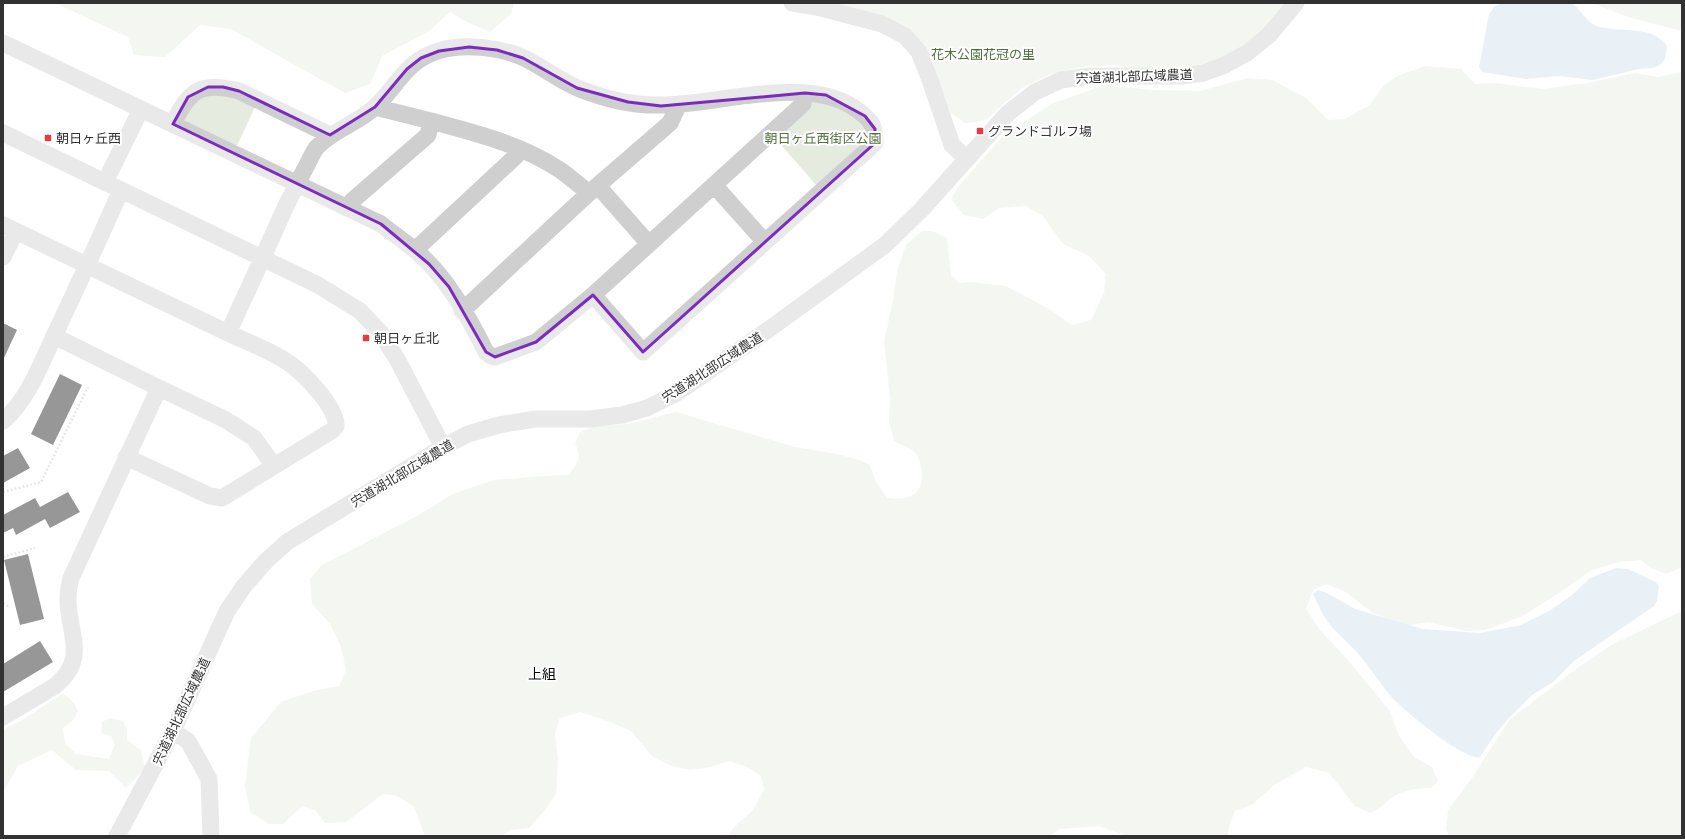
<svg xmlns="http://www.w3.org/2000/svg" width="1685" height="839" font-family="'Source Sans 3','Noto Sans JP',sans-serif">
	<rect width="100%" height="100%" fill="#fff"/>
	<path fill="#e5ebdf" d="M55 3H514L511 14 490 32 465 21 450 12 429 31 382 56 370 84 345 93 231 29 200 25 165 57 134 55 128 37Z
		M829 3H1286L1265 28 1246 45 1220 59 1195 66 1139 68 1110 65 1080 67 1048 75 1022 88 987 119 978 122 965 123 950 112 931 59 920 41Z
		M1592 3H1682V31L1631 18Z
		M1425 66 1461 69 1475 84 1495 83 1543 89 1587 83 1635 73 1657 77 1682 72V567L1666 574 1651 568 1641 560 1619 562 1592 570 1556 595 1521 617 1485 630 1466 631 1428 622 1405 626 1371 612 1346 592 1326 584 1313 590 1306 609 1321 631 1347 659 1390 711 1399 736 1414 757 1432 767 1438 781 1431 788C1418 788 1408 789 1396 795 1387 800 1382 808 1370 813L1355 806 1329 773 1306 767 1274 785 1253 804 1235 811 1229 826 1228 836H1126L1099 826 1060 829 1049 836H729L732 829 753 810 764 790 761 776 751 769 730 761 710 767 690 770 669 765 652 756 631 731 610 722 580 712 559 719 555 734 558 760 556 794 545 810 529 828 510 830 502 836H425L414 807 398 796 383 794 346 822 325 823 315 810 302 806 283 824H269L250 812 245 786 251 738 281 702 313 691 339 686 346 670 341 647 330 624 312 604 310 579 322 565 417 516 453 494 494 480 544 476 569 475C578 462 582 459 575 443L580 432 596 426 628 424 676 412 795 447 837 454 860 460 870 465 875 480 887 498C897 499 904 500 913 495 926 488 924 459 913 451 908 447 900 444 894 441L889 422 890 398 884 341 893 301 897 271 906 245 922 231H932L947 238 951 275 959 283 971 282 1006 286 1049 309 1072 325 1091 320 1104 293 1106 274 1089 256 1063 244 1043 216 1026 206 999 208 983 219 964 215 951 199 959 186 1002 137 1051 104 1105 85 1153 90 1200 91 1248 78 1272 80 1306 98 1328 120 1345 119 1370 105 1383 86 1397 76Z
		M220 91 256 105 235 150 186 125 184 116 194 101Z
		M816 99 858 118 870 136 869 140 817 186 775 138Z
		M1682 611V836H1449L1446 829 1448 810 1472 778 1510 719 1580 666 1613 644Z
		M63 693 74 703 78 711 74 719 63 728 65 743 76 754 109 759 115 745 111 736 101 733 102 722 110 718 123 721 127 730V740L141 750 145 768 126 788 109 771 76 770 52 750 18 766 3 792V730L24 719Z"/>
	<path fill="#cfe0ed" d="M1501 3H1572C1581 10 1586 22 1597 26 1620 34 1650 23 1667 46L1665 59 1660 65 1653 68 1639 69 1593 80 1559 76 1526 79 1482 72 1479 67 1489 14 1495 6Z
		M1616 568 1628 569 1656 582 1659 586 1657 601 1654 606 1574 661 1552 683 1532 695 1508 719 1494 736 1480 757C1466 762 1399 707 1389 694 1379 682 1371 669 1361 657 1352 646 1341 637 1331 626 1323 616 1318 605 1313 594L1318 590 1325 592 1355 609 1423 629 1480 633 1521 625 1549 611 1572 595 1590 578Z"/>
	<path fill="#191919" d="M3 323 17 330 3 360Z
		M60 374 82 385 53 445 31 434Z
		M18 448 30 468 3 483V456Z
		M68 492 80 512 50 528 45 519 16 535 13 528 3 533V515L35 498 40 507Z
		M28 554 44 619 20 625 4 560Z
		M40 641 53 662 3 692V664Z"/>
	<g fill="none" stroke-linecap="round" stroke-linejoin="round">
		<path stroke="#ccc" stroke-width="2.5" stroke-dasharray="2 2" stroke-linecap="butt" d="M3 492 41 482 88 387
			M3 557 35 548
			M3 603 9 607"/>
		<path stroke="#cfcfcf" stroke-width="17" d="M792 3 817 7 882 24 905 36 919 52 930 80 952 145 967 159
			M3 43 381 224C392 233 404 241 415 250 447 277 468 316 486 352L491 356 495 357 536 342 593 295 803 104 805 93
			M431 121C475 133 521 144 560 170 570 177 579 185 589 193
			M173 124C189 90 201 81 239 91L330 135
			M3 133 318 285 360 311 380 332 397 359 443 447
			M109 174 141 109
			M714 185 765 242
			M598 186 649 244
			M347 208 352 201 428 135 431 121 375 107
			M3 225 228 333
			M415 250 516 156 520 149
			M3 257 16 231
			M462 311 589 193 670 123 679 104
			M54 336 159 388 226 420 254 438 274 466
			M3 421C29 399 41 363 56 332 78 285 100 238 121 190
			M126 457 210 496 222 498 333 430 336 426C337 407 302 371 286 361 269 350 247 342 228 333 247 292 266 251 284 210 291 195 299 180 307 165 310 159 313 152 317 147 334 129 359 123 376 106 398 85 406 61 438 51 463 43 500 47 524 58 543 67 560 81 580 89 605 99 634 106 662 105 719 105 805 74 856 109 871 120 875 124 875 143L643 352 593 295
			M3 717 55 686C89 658 68 634 68 599 68 592 69 585 71 578L159 388
			M173 731 188 741 209 779 211 836
			M117 836 173 731 227 611 244 586 266 561 287 542 443 447 468 434 499 425 535 419H590L622 415 647 408 677 393 765 332 885 245 922 209 1008 113 1035 92 1061 80 1091 76H1182L1203 73 1223 66 1247 53 1269 35 1296 3"/>
	</g>
	<path d="M0 0H1685V839H0ZM469 47 497 50 523 58 577 88 628 102 661 106 805 93 826 95 865 116 875 129V143L643 352 593 295 536 342 495 357 486 352 449 287 429 264 381 224 173 124 188 97 208 87H223L239 91 330 135 375 107 407 69 421 58 439 51Z" fill="#fff" fill-opacity=".55" fill-rule="evenodd"/>
	<path fill="none" stroke="#7b2cbf" stroke-width="3" stroke-linejoin="round" d="M469 47 497 50 523 58 577 88 628 102 661 106 805 93 826 95 865 116 875 129V143L643 352 593 295 536 342 495 357 486 352 449 287 429 264 381 224 173 124 188 97 208 87H223L239 91 330 135 375 107 407 69 421 58 439 51Z"/>
	<g fill="#e03e46" stroke="#fff" stroke-width="1.5">
		<rect x="976" y="127" width="8" height="8" rx="2"/>
		<rect x="44" y="134" width="8" height="8" rx="2"/>
		<rect x="362" y="334" width="8" height="8" rx="2"/>
	</g>
	<g text-anchor="middle" stroke-width="4" stroke-linejoin="round" paint-order="stroke">
		<g font-size="13" fill="#546e40" stroke="#fff">
			<text x="983" y="59">花木公園花冠の里</text>
			<text x="823" y="143">朝日ヶ丘西街区公園</text>
		</g>
		<g font-size="13" fill="#323232" stroke="#fff">
			<text transform="translate(1134 76) rotate(-2)" y="5">宍道湖北部広域農道</text>
			<text transform="translate(712 367) rotate(-33)" y="5">宍道湖北部広域農道</text>
			<text transform="translate(402 473) rotate(-31)" y="5">宍道湖北部広域農道</text>
			<text transform="translate(181 711) rotate(-65)" y="5">宍道湖北部広域農道</text>
		</g>
		<g font-size="13" fill="#323232" stroke="#fff" text-anchor="start">
			<text x="988" y="136">グランドゴルフ場</text>
			<text x="56" y="143">朝日ヶ丘西</text>
			<text x="374" y="343">朝日ヶ丘北</text>
		</g>
		<g font-size="14" fill="#000" stroke="#fff">
			<text x="542" y="679">上組</text>
		</g>
	</g>
	<rect width="1685" height="839" fill="none" stroke="#323232" stroke-width="8"/>
</svg>
